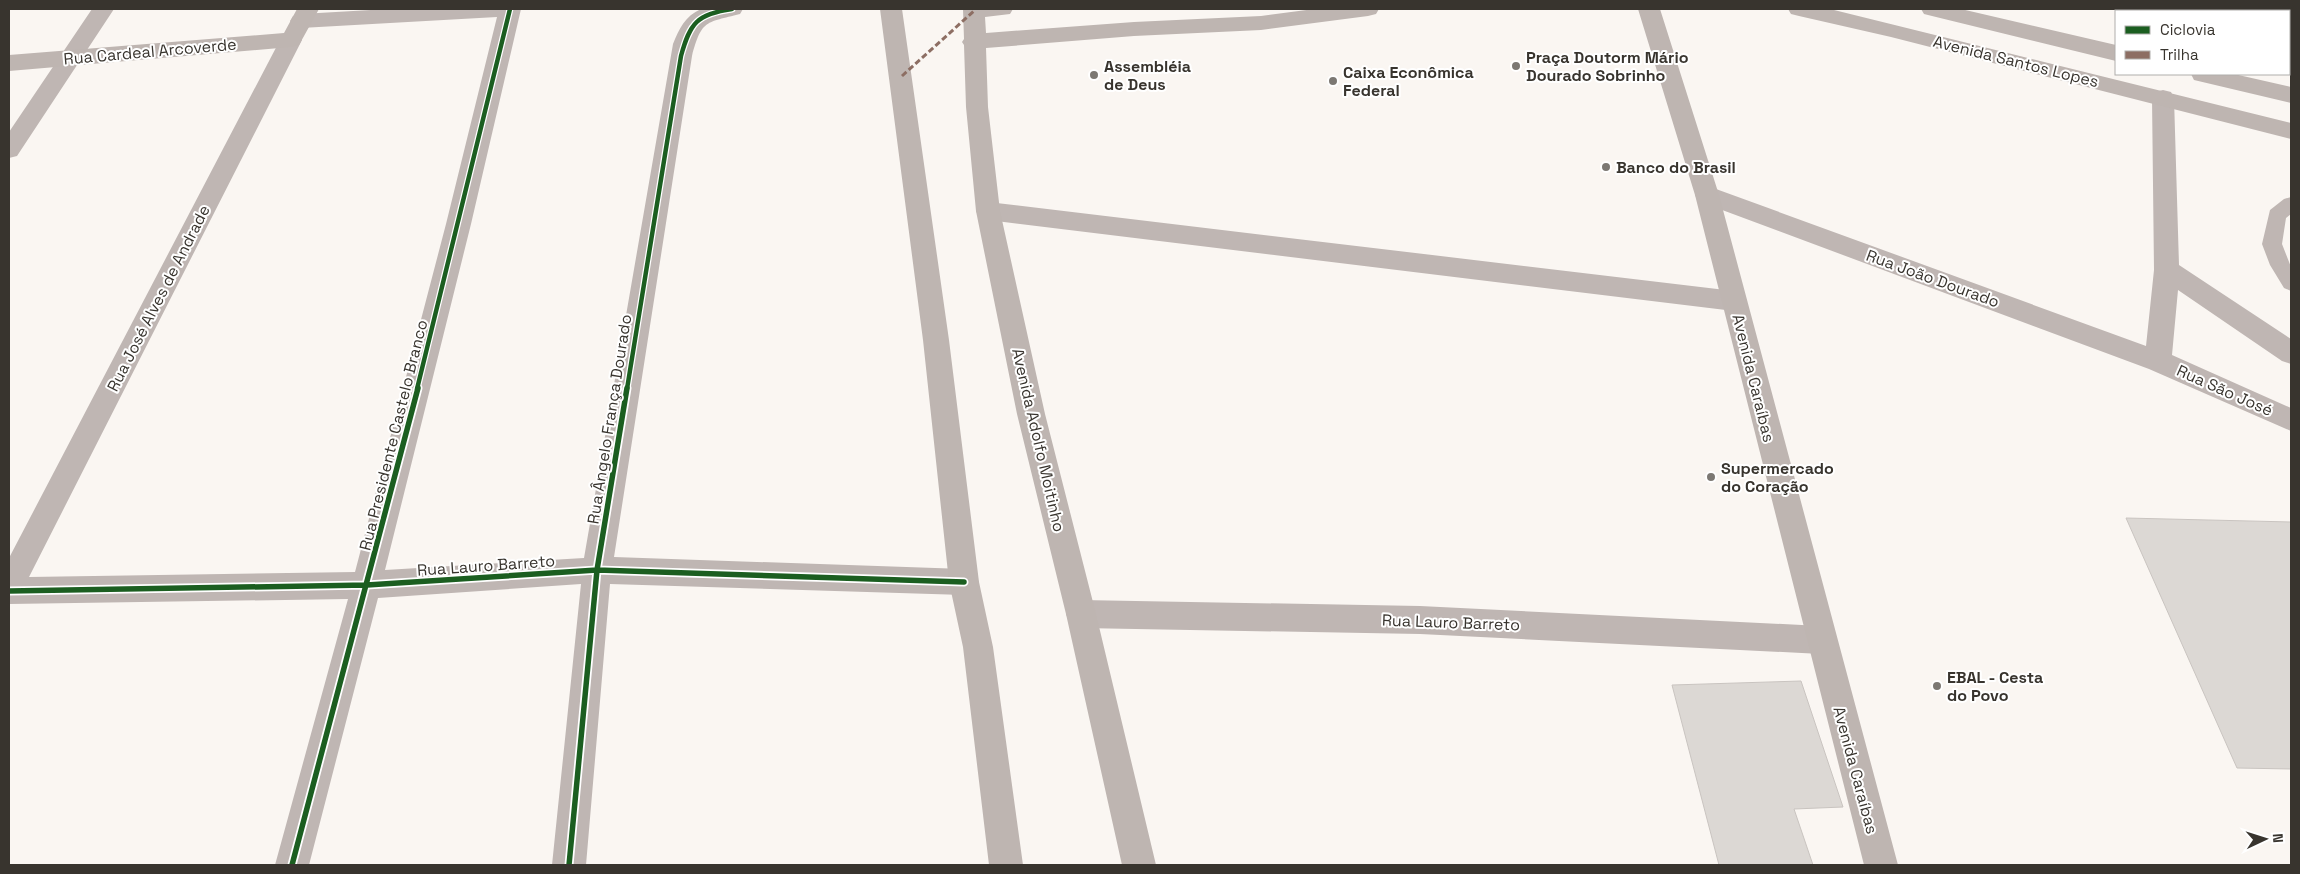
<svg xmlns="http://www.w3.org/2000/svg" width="2300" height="874" font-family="'Space Grotesk',sans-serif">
	<rect width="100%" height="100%" fill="#faf6f2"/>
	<path fill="#dcd8d4" stroke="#c9c4c0" d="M2126 518 2291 522V769L2237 768Z
		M1801 681 1843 807 1794 809 1813 865H1719L1672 685Z"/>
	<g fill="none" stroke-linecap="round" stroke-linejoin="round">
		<path fill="#bfb6b3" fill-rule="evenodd" d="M2291 197V214L2286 218 2282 244 2291 267V291L2284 288 2270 265 2262 244 2270 210 2284 199Z"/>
		<path fill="#bfb6b3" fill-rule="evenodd" d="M92 9H114L17 156 9 158V132Z
			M388 9H521L471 224 385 570 584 558 673 44C679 29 685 16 701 9H743L740 14C706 23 702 19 692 56L614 557 964 569 974 573 979 582 974 591 964 595 610 584 586 865H552L581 584 378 598 309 865H275L348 599 9 604V558L280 40 283 35 291 33 299 35 302 40 29 577 355 572 446 224 497 17 301 28 293 26 290 21 293 16 301 14Z
			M2158 9H2180V11H2158Z
			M2163 90 2171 92 2174 98 2179 265 2291 339V364L2282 361 2178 290 2172 355 2291 408V431L2149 369 1698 201 1695 195 1698 189 1707 186 1716 189 2146 346 2154 270 2152 98 2155 92Z
			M988 202 1734 291 1743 294 1747 301 1743 308 1734 311 988 220 979 217 976 211 979 205Z
			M1081 600 1420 606 1821 626 1832 630 1836 640 1832 650 1821 654 1420 634 1081 628 1070 624 1066 614 1070 604Z"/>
		<path fill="#beb5b1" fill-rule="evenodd" d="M297 9H319L299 45 291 47 9 71V55L284 33Z
			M880 9H902L949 340 979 582 993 647 1023 865H989L963 647 949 582 923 340Z
			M963 9H1013L1010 14 985 17 986 33 1134 22 1261 16 1314 9H1379L1376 14 1368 16 1261 30 1134 36 986 48 988 107 1000 211 1045 414 1096 614 1156 865H1122L1066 614 1017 414 976 211 966 107 964 45 962 42 964 39Z
			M1638 9H1660L1719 195 1898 865H1864L1695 195Z
			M1788 9H1830L2291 123V139L1891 37 1799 16 1791 14Z
			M1921 9H1961L2116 45V61L1932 16 1924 14Z
			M2191 74H2234L2291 87V103L2194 80Z"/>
		<path stroke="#8d6e63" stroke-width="3" stroke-dasharray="6 3" stroke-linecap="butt" d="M902 76 974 11"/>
		<defs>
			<path id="cycleway-far1" d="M417 389 510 9
				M627 389 681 56C690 23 697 14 732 9"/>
			<path id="cycleway" d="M9 591 367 585 597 570 964 582
				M292 865 418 388
				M569 865 597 570 627 388"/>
		</defs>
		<use href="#cycleway-far1" stroke="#fff" stroke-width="7"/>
		<use href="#cycleway" stroke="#fff" stroke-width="9"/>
		<use href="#cycleway-far1" stroke="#1b5e20" stroke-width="4.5"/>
		<use href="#cycleway" stroke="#1b5e20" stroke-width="5.5"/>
	</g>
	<g fill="#7c7873" stroke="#fff" stroke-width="2">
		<circle cx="1516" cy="66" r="5"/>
		<circle cx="1094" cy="75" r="5"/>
		<circle cx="1333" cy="81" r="5"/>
		<circle cx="1606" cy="167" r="5"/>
		<circle cx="1711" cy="477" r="5"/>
		<circle cx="1937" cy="686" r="5"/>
	</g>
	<g text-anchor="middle" stroke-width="4" stroke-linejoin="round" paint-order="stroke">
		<g font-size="16" fill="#38342e" stroke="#fff">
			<text transform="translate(150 51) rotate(-5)" y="6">Rua Cardeal Arcoverde</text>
			<text transform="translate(2016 61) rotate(14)" y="6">Avenida Santos Lopes</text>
			<text transform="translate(1933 278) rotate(20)" y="6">Rua João Dourado</text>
			<text transform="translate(158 298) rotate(-63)" y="6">Rua José Alves de Andrade</text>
			<text transform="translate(1754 378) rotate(76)" y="6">Avenida Caraíbas</text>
			<text transform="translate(2225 390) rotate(24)" y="6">Rua São José</text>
			<text transform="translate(609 419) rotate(-81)" y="6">Rua Ângelo França Dourado</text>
			<text transform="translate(393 435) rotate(-76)" y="6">Rua Presidente Castelo Branco</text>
			<text transform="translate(1039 440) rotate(77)" y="6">Avenida Adolfo Moitinho</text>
			<text transform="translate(486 565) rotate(-4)" y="6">Rua Lauro Barreto</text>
			<text transform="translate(1451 622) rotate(2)" y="6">Rua Lauro Barreto</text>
			<text transform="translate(1856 770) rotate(75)" y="6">Avenida Caraíbas</text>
		</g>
		<g font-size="16" font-weight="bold" fill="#38342e" stroke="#fff" text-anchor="start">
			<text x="1526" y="63">Praça Doutorm Mário<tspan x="1526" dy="18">Dourado Sobrinho</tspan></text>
			<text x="1104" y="72">Assembléia<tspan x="1104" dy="18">de Deus</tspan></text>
			<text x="1343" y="78">Caixa Econômica<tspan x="1343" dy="18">Federal</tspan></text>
			<text x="1616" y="173">Banco do Brasil</text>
			<text x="1721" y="474">Supermercado<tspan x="1721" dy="18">do Coração</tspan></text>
			<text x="1947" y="683">EBAL - Cesta<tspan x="1947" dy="18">do Povo</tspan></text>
		</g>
	</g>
	<rect width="2300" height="874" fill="none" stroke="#38342e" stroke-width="20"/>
	<rect x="2115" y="10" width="175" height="65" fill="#ffffff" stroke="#afaeab"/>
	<rect x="2125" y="26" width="25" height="8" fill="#1b5e20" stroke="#afaeab"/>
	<text x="2160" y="35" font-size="15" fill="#38342e">Ciclovia</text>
	<rect x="2125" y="51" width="25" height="8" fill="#8d6e63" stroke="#afaeab"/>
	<text x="2160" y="60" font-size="15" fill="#38342e">Trilha</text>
	<g transform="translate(2265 839) rotate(86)" stroke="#ffffff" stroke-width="4" paint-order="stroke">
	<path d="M0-4L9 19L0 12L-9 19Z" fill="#38342e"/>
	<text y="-8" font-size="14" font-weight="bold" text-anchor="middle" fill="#38342e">N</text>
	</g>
</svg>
